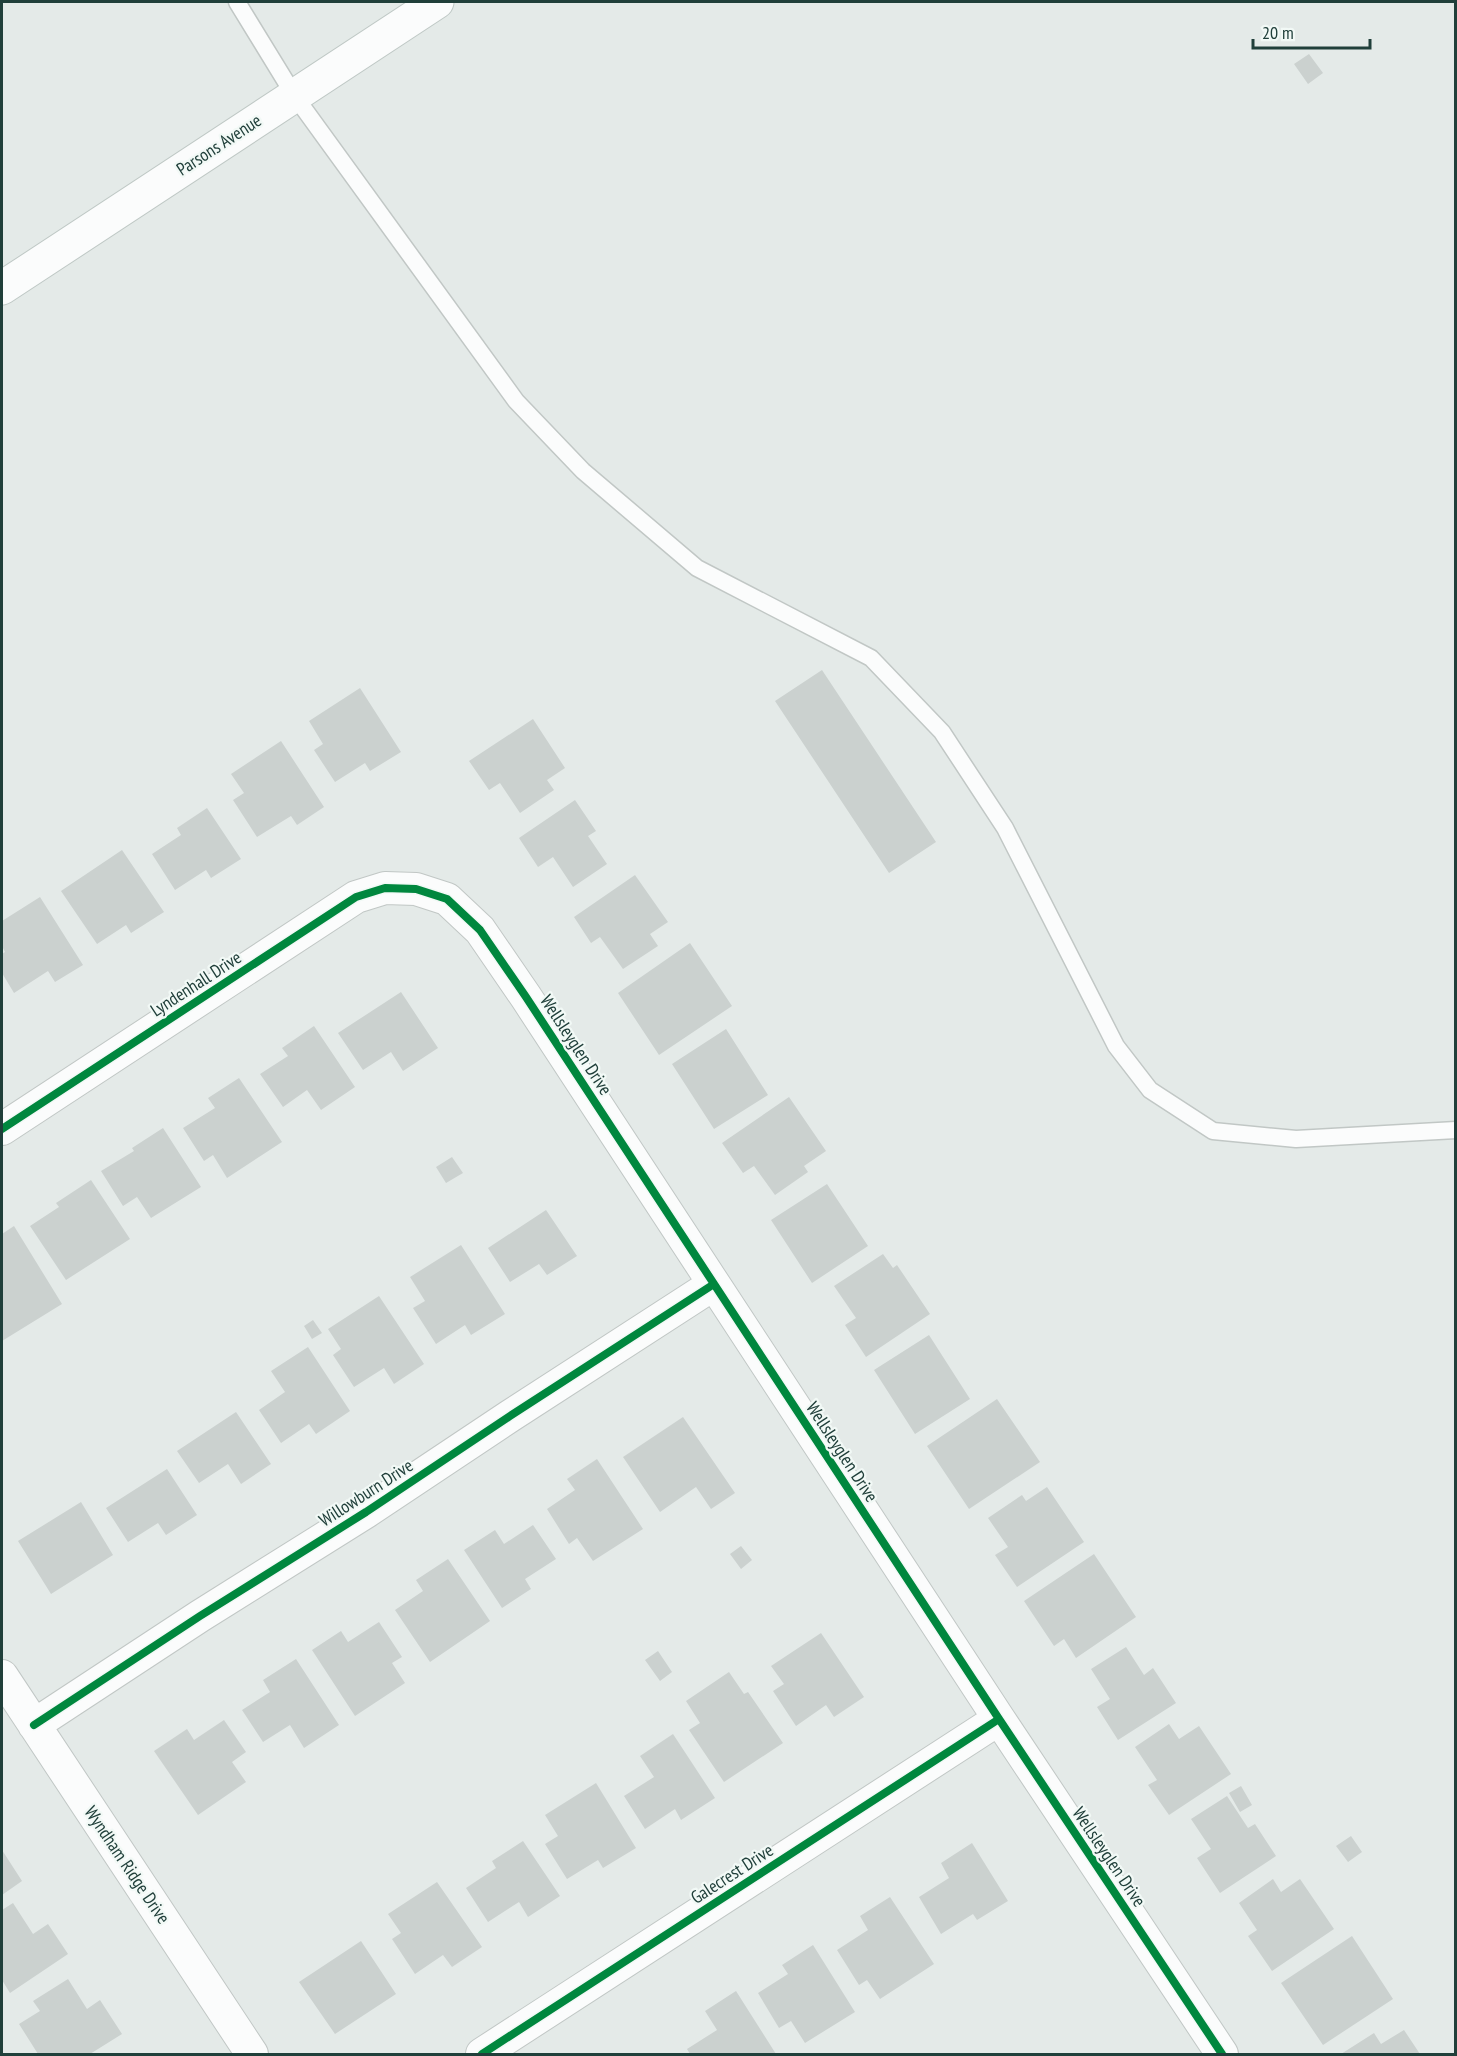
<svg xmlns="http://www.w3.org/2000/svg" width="1457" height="2056" font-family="'PT Sans Narrow',sans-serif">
	<rect width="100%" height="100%" fill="#e4eae8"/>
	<path fill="#cbd1cf" d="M1309 54 1323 73 1308 84 1294 64Z
		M822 670 936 842 889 873 775 701Z
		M360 688 401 752 370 771 365 763 335 782 314 750 323 744 309 721Z
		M533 719 565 768 547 780 554 790 520 813 500 783 489 790 469 761Z
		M281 741 324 807 297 825 291 816 257 837 233 800 244 793 231 774Z
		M575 800 596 831 588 836 607 864 573 887 553 857 538 867 519 838Z
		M207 808 241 859 211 878 206 870 175 890 152 854 181 835 177 828Z
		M122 850 164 912 131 933 126 925 97 944 61 891Z
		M635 875 668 922 650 934 658 946 623 969 600 937 591 943 574 917Z
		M40 897 83 965 55 982 48 971 14 993 2 973V954L5 952 2 946V921Z
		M690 943 732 1006 659 1055 618 993Z
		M401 992 438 1048 403 1071 391 1052 363 1070 338 1033Z
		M314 1026 355 1087 321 1110 307 1090 283 1107 260 1074 288 1056 282 1048Z
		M726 1029 768 1095 714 1129 672 1064Z
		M239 1078 282 1142 227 1178 213 1155 204 1161 183 1128 215 1108 208 1098Z
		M789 1097 826 1151 804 1166 808 1172 775 1195 754 1166 743 1173 722 1143Z
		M163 1128 201 1187 151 1218 137 1197 123 1206 101 1171 134 1151 132 1148Z
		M452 1157 463 1173 446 1183 436 1167Z
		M91 1180 130 1239 66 1280 30 1226 59 1207 56 1203Z
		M827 1184 868 1246 812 1283 771 1220Z
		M546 1210 577 1256 547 1275 539 1264 510 1282 488 1248Z
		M14 1226 62 1304 2 1341V1234Z
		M461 1245 505 1314 471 1335 465 1325 436 1344 413 1308 425 1301 410 1277Z
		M883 1254 893 1268 897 1265 930 1314 866 1357 845 1325 856 1318 834 1286Z
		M379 1296 424 1364 394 1384 384 1368 354 1387 333 1355 341 1349 328 1329Z
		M313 1320 322 1333 312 1339 304 1326Z
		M929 1335 970 1399 915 1434 874 1370Z
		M308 1347 350 1411 316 1434 309 1424 281 1443 259 1410 285 1392 271 1371Z
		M997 1399 1040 1462 969 1509 927 1446Z
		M236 1412 271 1464 241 1484 228 1464 199 1483 177 1451Z
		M683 1417 735 1493 711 1509 696 1487 660 1512 623 1457Z
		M597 1459 643 1529 593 1561 577 1538 569 1544 547 1509 575 1490 567 1479Z
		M167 1469 197 1515 166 1535 158 1523 128 1542 106 1508Z
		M1047 1487 1084 1542 1017 1587 995 1555 1008 1547 988 1518 1022 1495 1026 1501Z
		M81 1502 113 1555 51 1594 18 1541Z
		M533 1525 556 1559 525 1579 531 1589 502 1608 464 1550 495 1530 504 1544Z
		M741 1546 752 1560 741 1569 730 1554Z
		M1094 1554 1136 1617 1076 1658 1064 1639 1054 1646 1024 1601Z
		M448 1559 490 1621 430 1662 395 1610 423 1591 416 1580Z
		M379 1622 402 1657 392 1663 405 1683 355 1716 312 1650 341 1631 348 1642Z
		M821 1633 864 1697 834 1717 826 1705 796 1726 773 1691 784 1684 771 1666Z
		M1126 1647 1144 1675 1153 1668 1176 1703 1118 1740 1097 1707 1110 1699 1091 1669Z
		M658 1651 672 1672 660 1681 645 1660Z
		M296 1659 339 1725 304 1748 290 1725 263 1742 242 1710 270 1692 263 1680Z
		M729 1672 744 1694 748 1692 783 1743 724 1782 689 1730 700 1723 686 1701Z
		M224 1720 246 1752 232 1762 246 1782 198 1815 154 1751 187 1729 194 1740Z
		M1169 1724 1179 1739 1199 1726 1231 1774 1169 1815 1148 1785 1157 1780 1135 1747Z
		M673 1734 715 1798 681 1820 675 1809 645 1829 624 1796 654 1777 640 1756Z
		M596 1783 636 1848 603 1868 598 1860 567 1879 545 1844 558 1836 545 1815Z
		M1241 1786 1252 1805 1240 1812 1229 1793Z
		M1227 1796 1248 1828 1255 1824 1276 1856 1220 1893 1197 1858 1211 1849 1191 1819Z
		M1351 1836 1362 1852 1348 1862 1336 1846Z
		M523 1841 560 1896 528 1917 519 1902 488 1922 466 1888 496 1868 492 1861Z
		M972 1843 1008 1901 977 1920 973 1914 941 1934 919 1897 949 1878 941 1863Z
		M2 1850 22 1881 2 1895Z
		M1273 1879 1281 1892 1300 1879 1334 1929 1272 1971 1248 1936 1257 1930 1239 1903Z
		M437 1882 482 1947 452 1967 443 1955 415 1974 392 1939 401 1933 388 1914Z
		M890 1897 934 1964 880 1999 867 1980 859 1985 837 1950 868 1930 860 1916Z
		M13 1903 33 1934 48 1924 68 1954 10 1993 2 1980V1910Z
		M1352 1936 1393 1999 1323 2045 1281 1983Z
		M361 1941 396 1994 335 2034 299 1982Z
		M813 1945 855 2012 805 2043 791 2021 779 2028 758 1993 788 1974 782 1965Z
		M68 1979 87 2009 100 2000 122 2034 90 2054H38L19 2024 40 2011 33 2001Z
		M736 1991 776 2054H690L687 2049 717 2030 705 2011Z
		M1404 2030 1420 2054H1341L1374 2033 1381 2044Z"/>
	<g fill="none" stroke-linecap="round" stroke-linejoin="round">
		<defs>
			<path id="lane" d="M237 2 294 95 516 401 583 471 697 568 871 658 942 732 1005 828 1116 1046 1150 1090 1213 1131 1296 1139 1456 1130"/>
			<path id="street" d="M2 1129 356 897 385 888 416 889 447 899 480 930 526 997 999 1719 1222 2054
				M2 1676 252 2054
				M34 1725 200 1616 366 1512 510 1416 714 1284
				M482 2054 999 1719"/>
			<path id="secondary" d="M2 288 437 2"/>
		</defs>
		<use href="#lane" stroke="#c1c7c5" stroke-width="19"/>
		<use href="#street" stroke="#c1c7c5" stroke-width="34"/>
		<use href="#secondary" stroke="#bfc8c5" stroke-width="35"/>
		<use href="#lane" stroke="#fbfcfc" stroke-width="16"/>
		<use href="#street" stroke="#fbfcfc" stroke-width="32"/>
		<use href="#secondary" stroke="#fbfcfc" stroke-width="33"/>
		<defs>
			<path id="cycleway" d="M2 1129 356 897 385 888 416 889 447 899 480 930 526 997 999 1719 1222 2054
				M34 1725 200 1616 366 1512 510 1416 714 1284
				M482 2054 999 1719"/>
		</defs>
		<use href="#cycleway" stroke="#f2f9f6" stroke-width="11"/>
		<use href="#cycleway" stroke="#00873e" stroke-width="8"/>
	</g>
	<g text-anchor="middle" stroke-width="4.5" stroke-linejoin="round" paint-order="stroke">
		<g font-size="18" fill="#203f3a" stroke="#f2f9f6">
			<text transform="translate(219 145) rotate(-33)" y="6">Parsons Avenue</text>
			<text transform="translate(196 984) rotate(-33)" y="6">Lyndenhall Drive</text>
			<text transform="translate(576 1045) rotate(57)" y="6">Wellsleyglen Drive</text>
			<text transform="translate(842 1452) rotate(57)" y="6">Wellsleyglen Drive</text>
			<text transform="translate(366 1493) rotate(-33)" y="6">Willowburn Drive</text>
			<text transform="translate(1109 1857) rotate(56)" y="6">Wellsleyglen Drive</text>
			<text transform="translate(127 1865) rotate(56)" y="6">Wyndham Ridge Drive</text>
			<text transform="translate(732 1874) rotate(-33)" y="6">Galecrest Drive</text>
		</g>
	</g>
	<rect width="1457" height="2056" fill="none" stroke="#203f3a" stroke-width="6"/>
	<path d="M1253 39v9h117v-9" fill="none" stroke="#203f3a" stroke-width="3"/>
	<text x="1262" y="39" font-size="18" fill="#203f3a" stroke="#f2f9f6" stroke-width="4.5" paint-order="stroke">20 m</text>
</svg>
